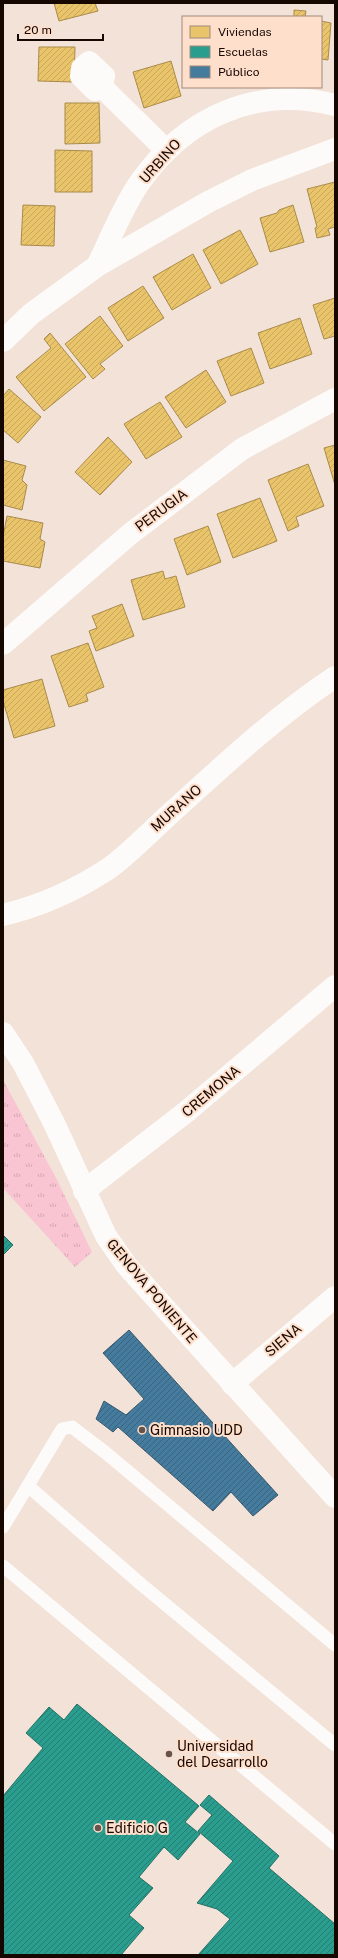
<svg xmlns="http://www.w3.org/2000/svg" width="338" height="1958" font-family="'Public Sans',sans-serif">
	<defs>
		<pattern id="grass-tufts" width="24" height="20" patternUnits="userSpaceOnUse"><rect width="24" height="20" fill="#f9c5d2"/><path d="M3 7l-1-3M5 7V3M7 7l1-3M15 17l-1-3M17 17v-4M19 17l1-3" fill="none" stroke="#d5a8b2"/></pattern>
		<pattern id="homes-hatch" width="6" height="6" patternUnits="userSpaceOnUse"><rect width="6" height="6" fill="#e9c46a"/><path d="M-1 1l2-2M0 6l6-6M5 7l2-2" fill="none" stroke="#c7a75a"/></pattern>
		<pattern id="schools-hatch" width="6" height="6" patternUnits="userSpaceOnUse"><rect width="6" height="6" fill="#2a9d8f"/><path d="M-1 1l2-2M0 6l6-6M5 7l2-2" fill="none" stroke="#237e72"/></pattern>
		<pattern id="public-hatch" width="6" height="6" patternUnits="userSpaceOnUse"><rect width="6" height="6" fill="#457b9d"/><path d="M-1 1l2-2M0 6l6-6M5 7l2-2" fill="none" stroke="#39637e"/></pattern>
	</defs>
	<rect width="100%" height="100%" fill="#f2e2d7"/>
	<path fill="url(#grass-tufts)" d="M3 1080 55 1176 92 1252 75 1267 3 1188Z"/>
	<path fill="url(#homes-hatch)" stroke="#aa8b4a" d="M54 3H95L98 11 59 21Z
		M294 10 306 11 305 17H294Z
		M321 21 331 23 328 60 321 59Z
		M39 47H75L74 82 38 81Z
		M171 61 181 96 144 108 133 72Z
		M65 103H99L100 143 65 144Z
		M55 150 92 151V192H55Z
		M335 182V227L328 229 330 235 317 238 315 228 317 227 307 189Z
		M23 205 55 206 54 246 21 245Z
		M293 205 304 242 270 252 260 218 277 213 279 210Z
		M240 230 258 264 221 284 203 250Z
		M193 254 211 288 172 310 153 277Z
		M143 286 164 318 128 341 108 308Z
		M335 298V336L324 339 313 305Z
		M100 316 123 346 100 364 105 369 93 379 65 344Z
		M300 318 312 354 270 369 258 333Z
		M50 333 86 377 44 411 16 377 51 348 44 339Z
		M251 348 264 383 231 396 217 361Z
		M206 370 226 402 186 428 165 397Z
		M9 389 41 417 18 443 3 430V396Z
		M160 402 182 437 146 459 124 424Z
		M108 437 132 462 100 495 75 472Z
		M335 445V485L324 448Z
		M3 460 26 466 22 480 27 485 22 510 3 505Z
		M308 464 324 506 296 517 299 526 288 531 268 480Z
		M260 498 277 541 233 558 217 514Z
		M7 516 43 523 40 539 45 542 40 568 3 561V537Z
		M208 526 221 562 187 575 174 539Z
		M163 571 165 579 176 576 185 607 143 620 131 580Z
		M122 604 134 636 96 651 89 631 97 628 92 616Z
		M88 643 104 687 86 694 88 701 69 707 51 656Z
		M42 679 55 726 14 738 3 701V690Z"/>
	<path fill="url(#schools-hatch)" stroke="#247064" d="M3 1235 13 1245 3 1255Z
		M77 1704 199 1806 185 1822 200 1834 178 1860 164 1847 139 1877 153 1888 129 1915 144 1928 121 1955H3V1796L43 1748 26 1733 49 1707 64 1720Z
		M209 1795 279 1856 269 1868 335 1924V1955H198L230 1919 217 1909 197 1903 233 1861 198 1831 212 1815 200 1805Z"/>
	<path fill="url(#public-hatch)" stroke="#37586e" d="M129 1330 278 1495 253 1516 231 1492 213 1511 118 1427 113 1432 96 1419 104 1401 126 1415 144 1399 103 1353Z"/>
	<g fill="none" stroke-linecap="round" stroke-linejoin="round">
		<path stroke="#fdfbf9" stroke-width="13" d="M28 1486 142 1585 335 1745
			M3 1527 62 1429 72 1427 106 1453 335 1645
			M3 1566 335 1844"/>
		<path stroke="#fdfbf9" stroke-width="22" d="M102 87 104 76 89 62 82 68 81 76 95 90 102 87 166 150
			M97 266C110 240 123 206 140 182 186 117 256 85 335 105
			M3 341 31 314 97 266 208 202 252 180 335 149
			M3 644 130 534 242 449 335 399
			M3 915C40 906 76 890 108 869 128 855 153 829 172 812 224 765 276 716 335 677
			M3 1033 23 1063 54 1123 106 1236 127 1266 335 1497
			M84 1191 186 1112 335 986
			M232 1384 335 1297"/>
	</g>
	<g fill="#64544c" stroke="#fddfcc" stroke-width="1.5">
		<circle cx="142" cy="1430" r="4"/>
		<circle cx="169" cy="1754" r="4"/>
		<circle cx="98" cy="1828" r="4"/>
	</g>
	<g text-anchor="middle" stroke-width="4" stroke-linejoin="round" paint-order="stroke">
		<g font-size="14" fill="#170701" stroke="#fddfcc">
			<text transform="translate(160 161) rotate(-48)" y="5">URBINO</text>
			<text transform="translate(161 510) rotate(-37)" y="5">PERUGIA</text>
			<text transform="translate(176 808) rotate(-42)" y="5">MURANO</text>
			<text transform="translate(211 1091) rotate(-40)" y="5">CREMONA</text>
			<text transform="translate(152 1291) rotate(50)" y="5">GENOVA PONIENTE</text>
			<text transform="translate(283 1340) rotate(-40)" y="5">SIENA</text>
		</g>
		<g font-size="14" fill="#170701" stroke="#fddfcc" text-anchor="start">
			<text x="150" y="1435">Gimnasio UDD</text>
			<text x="177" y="1751">Universidad<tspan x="177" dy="16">del Desarrollo</tspan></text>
			<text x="106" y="1833">Edificio G</text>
		</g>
	</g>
	<rect width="338" height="1958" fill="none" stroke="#170701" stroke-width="8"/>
	<rect x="182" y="16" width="140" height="72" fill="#fddfcc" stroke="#a1897b"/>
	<rect x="190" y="26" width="20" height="12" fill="#e9c46a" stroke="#a1897b"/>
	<text x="218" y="36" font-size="12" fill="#170701">Viviendas</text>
	<rect x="190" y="46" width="20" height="12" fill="#2a9d8f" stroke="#a1897b"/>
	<text x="218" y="56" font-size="12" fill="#170701">Escuelas</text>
	<rect x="190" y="66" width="20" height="12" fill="#457b9d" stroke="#a1897b"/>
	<text x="218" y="76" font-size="12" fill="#170701">Público</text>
	<path d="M18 34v6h85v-6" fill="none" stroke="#170701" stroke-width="2"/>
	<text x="24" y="34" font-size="12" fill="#170701" stroke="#fddfcc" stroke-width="3" paint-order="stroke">20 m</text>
</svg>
